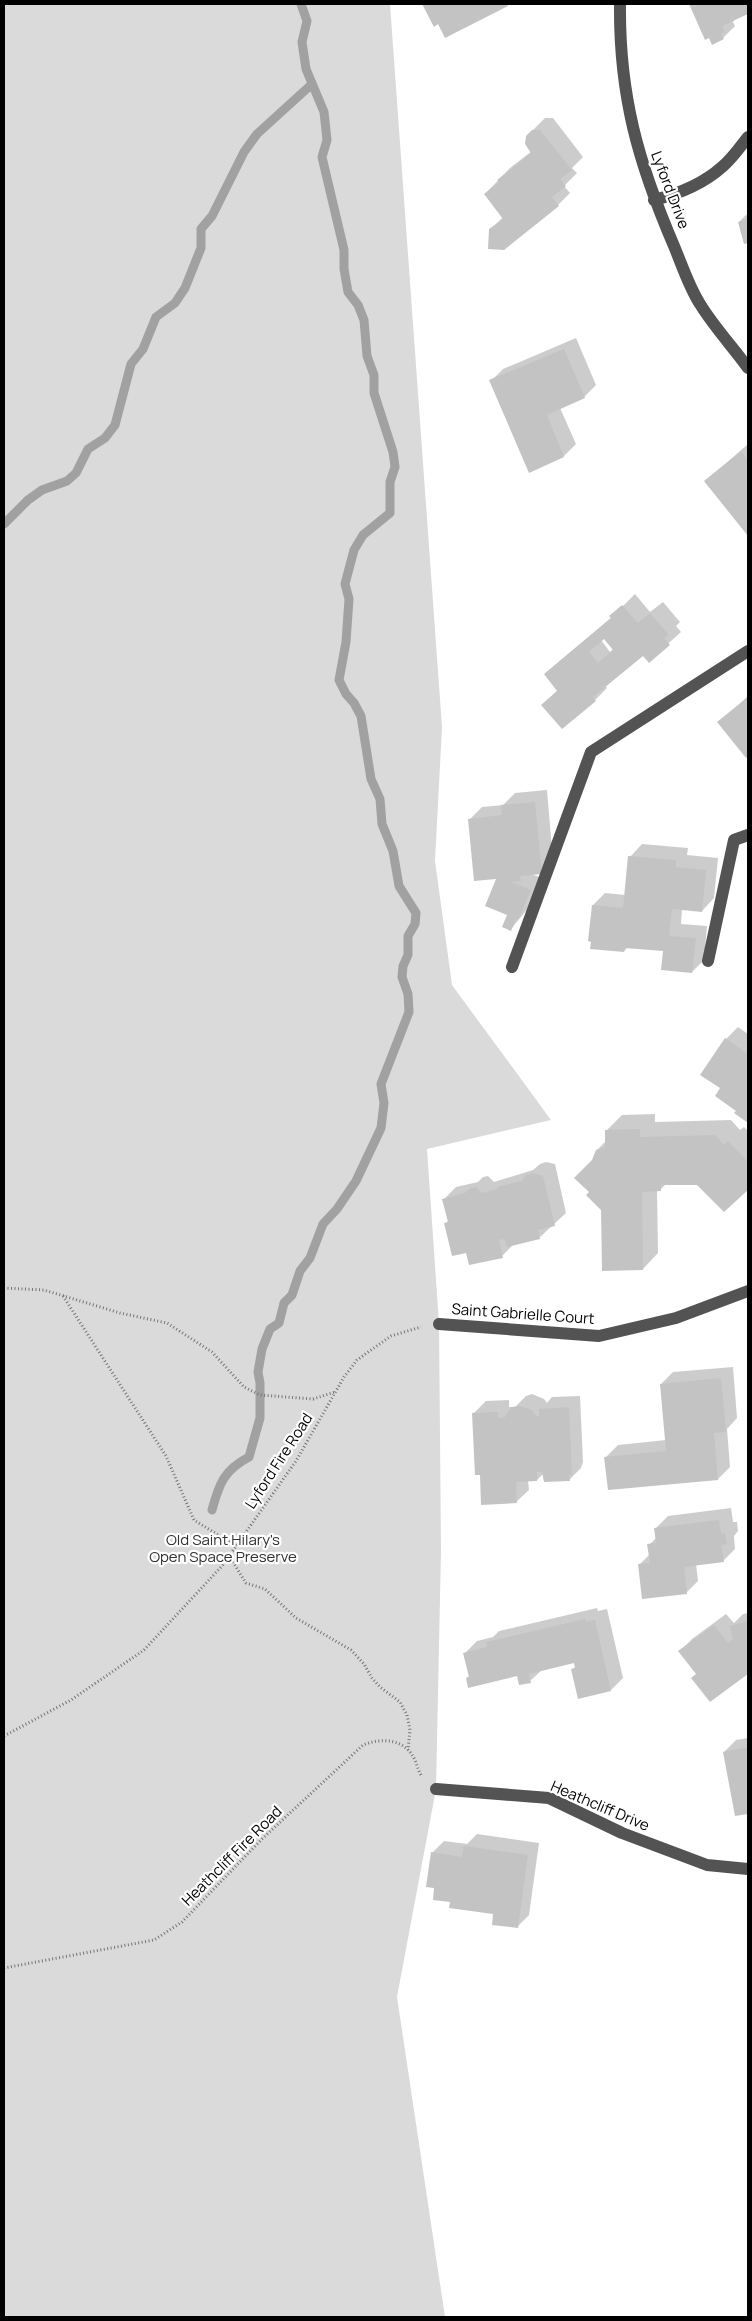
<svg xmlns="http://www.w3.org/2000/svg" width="752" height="2321" font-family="Manrope,sans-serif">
	<rect width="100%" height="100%" fill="#fff"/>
	<path fill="#dadada" d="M4 4H390L442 727 435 861 452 985 551 1120 427 1149 439 1324 441 1550 436 1789 397 1997 445 2317H4Z"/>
	<path fill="#0003" fill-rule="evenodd" d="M423 4H509L446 37 439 23 434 25Z
		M690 4H748V13L736 18 733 22 735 26 723 38 710 36 706 39Z
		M545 118H553L583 157 572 168 577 173 564 186 570 193 558 205 490 230 503 217 485 194 510 168 532 151 527 136Z
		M748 213V242L745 243 739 222Z
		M576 338 596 385 584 397 560 408 576 444 564 456 530 471 491 381 503 369Z
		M748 444V534L705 482Z
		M635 594 650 612 663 602 680 622 676 626 681 632 649 661 643 654 605 686 607 688 595 700 543 705 558 690 545 674 612 617ZM604 638 613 649 610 652 601 640Z
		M748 696V754L746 756 719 723Z
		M547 790 553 861 541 873 531 874 542 878 530 906 511 929 498 878 470 819 482 807 503 805 515 793Z
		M642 844 688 848 687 855 718 858 714 898 702 911 682 909 681 924 707 926 704 960 692 972 664 950 628 947 624 951 593 905 605 893 626 895 630 857Z
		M738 1027 748 1034V1121L736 1113 738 1110 722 1088 702 1074 726 1039Z
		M655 1114V1122L731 1120 740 1130 744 1127 748 1131V1188L724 1211 698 1183 666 1184 660 1190H657L658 1253 643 1269 591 1192 593 1161 597 1150 606 1141V1131L622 1115Z
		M546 1162 555 1164 566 1213 539 1238 514 1244 502 1256 467 1252 445 1224 449 1220 444 1199 456 1187 478 1182 483 1177 488 1176 494 1182 533 1170 540 1164Z
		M733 1367 737 1418 727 1429 730 1467 718 1479 606 1457 618 1445 666 1440 661 1384 673 1372Z
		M532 1394 544 1399 547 1403 552 1397 580 1396 583 1462 581 1468 569 1480 544 1473 537 1480 528 1481 529 1490 516 1502 481 1474 474 1413 486 1401 509 1400V1407H515L526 1396Z
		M731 1508 733 1522H737L738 1531 734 1536 735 1549 723 1561 696 1564 698 1581 686 1593 639 1565 650 1554 649 1545 657 1537 656 1528 668 1516Z
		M597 1608 598 1611 607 1609 623 1678 611 1690 572 1670 576 1666 575 1662 543 1669 530 1681 518 1675 467 1678 470 1675 465 1653 477 1641 493 1637 499 1631Z
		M748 1613V1673L710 1701 697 1674 680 1651 692 1639 726 1614 734 1623 743 1614Z
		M748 1738V1812L736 1815 724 1752 736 1740Z
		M477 1834 539 1843 529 1915 517 1927 495 1913 452 1901 436 1887 432 1853 444 1841 467 1844Z"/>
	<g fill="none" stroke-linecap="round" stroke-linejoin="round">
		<path stroke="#a1a1a1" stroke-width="9" d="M4 524 28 500 42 490 67 481 76 473 88 449 105 438 115 425 131 364 143 349 156 317 175 303 185 288 201 248V229L212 216 244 152 257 134 312 84
			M212 1510C219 1484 224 1470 249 1457L260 1418V1383L258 1372 262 1349 270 1329 279 1323 284 1303 292 1295 300 1271 310 1258 323 1224 337 1209 356 1181 381 1128 384 1103 381 1084 409 1012 408 994 402 977 403 966 408 955V936L415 924 416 913 399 886 393 851 382 824 380 799 371 779 361 716 354 703 346 694 339 680 346 642 349 599 345 584 354 550 363 535 390 513V482L395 467 393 452 374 393V375L367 356 364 320 358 305 348 292 344 269V250L322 157 327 140 324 112 306 69 302 42 307 21 301 4"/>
	</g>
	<path fill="#c3c3c3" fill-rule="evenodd" d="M422 4H507L508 6 445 38 438 24 434 27Z
		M689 4H748V14L722 26 725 32 721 34 724 39 712 45 709 38 705 40Z
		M532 130H540L572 170 560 179 566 186 552 197 559 206 504 250 488 249 489 229 503 219 484 194 499 182 497 180 531 153 525 144 526 136Z
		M748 219V243L744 244 738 222Z
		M564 349 585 398 547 415 564 457 529 473 489 380Z
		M741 451 748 460V536L704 481Z
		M622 605 638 623 650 613 669 635 664 638 670 645 649 663 643 656 593 697 596 701 562 729 541 705 557 691 544 674 611 618 609 616ZM604 639 613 650 598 663 589 652Z
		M748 697V756L746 758 717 722Z
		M535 802 542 874 520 876 521 881 511 882 531 890 518 920 516 919 511 931 502 927 507 915 485 906 496 879 474 881 468 819 502 815 501 805Z
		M628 856 676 860V867L706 870 702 912 672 909 669 936 696 938 692 973 661 970 663 951 625 948 624 952 590 949 591 942 588 941 592 905 623 908Z
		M725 1038 748 1054V1123L734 1113 736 1111 715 1096 720 1088 700 1075Z
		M640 1129V1137L715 1135 724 1145 728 1141 748 1162V1190L724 1212 697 1185H661V1191L642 1192 643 1270 602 1271 601 1210 586 1195 589 1192 574 1178 592 1160 596 1150 605 1147V1130Z
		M533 1173 543 1176 555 1226 538 1230 540 1239 507 1247 505 1239 499 1240 503 1258 469 1265 466 1253 452 1256 444 1223 448 1222 442 1199 465 1193 469 1189 476 1187 482 1193 498 1189 497 1187 522 1181 526 1175Z
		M721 1378 726 1432 714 1433 718 1480 608 1490 604 1457 666 1451 660 1384Z
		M519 1406 532 1410 536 1416H539V1409L569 1407 572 1475H569L570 1481 544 1482 542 1472H537V1481L516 1482 517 1503 481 1505 480 1475H475L472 1413 498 1412V1418H504L512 1407Z
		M719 1520 721 1534 725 1533 727 1544 721 1545 724 1562 684 1567 687 1594 642 1599 638 1564 650 1563 647 1544 656 1543 654 1528Z
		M585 1619 586 1622 595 1620 611 1691 578 1699 571 1669 575 1668 574 1663 529 1674 531 1683 519 1685 517 1676 468 1688 466 1678 469 1677 463 1653 487 1647 486 1642Z
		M748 1621V1674L710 1702 691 1678 696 1674 678 1651 714 1625 728 1643 733 1639 730 1626Z
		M748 1747V1814L735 1816 723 1752Z
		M464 1846 528 1855 518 1928 492 1925 493 1914 449 1908 450 1902 433 1900 434 1888 426 1887 431 1852 462 1857Z"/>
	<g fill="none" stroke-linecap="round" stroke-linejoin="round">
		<path stroke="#757575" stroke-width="3" stroke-dasharray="1 2.5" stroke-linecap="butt" d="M4 1288 44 1290 120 1313 167 1323 212 1352 244 1387 260 1395 313 1399 335 1392
			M63 1296 166 1456 194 1520 236 1546
			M229 1556 246 1583 265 1589 296 1618 351 1650 364 1664 372 1678 380 1687 400 1702 407 1715 410 1730 408 1750
			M4 1736 71 1700 144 1650 222 1566 296 1461 344 1377 357 1360 391 1336 421 1327
			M4 1968 154 1940 182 1922 262 1839 363 1745C383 1737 405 1739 415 1760 417 1765 418 1770 421 1775"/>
		<path stroke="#535353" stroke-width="12" d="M620 4C619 95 638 162 674 246 682 265 689 287 700 304 714 327 733 347 748 368
			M654 200C678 194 703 184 722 167 732 159 740 147 748 137
			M708 961 734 840 748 835
			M512 967 591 752 748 651
			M439 1324 599 1336 676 1318 748 1291
			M436 1789 549 1798 622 1833 707 1865 748 1869"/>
	</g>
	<g text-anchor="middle" stroke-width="4.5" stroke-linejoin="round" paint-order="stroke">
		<g font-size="15" fill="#000" stroke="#fff">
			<text transform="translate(670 190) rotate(69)" y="5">Lyford Drive</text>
			<text transform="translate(523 1314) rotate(4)" y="5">Saint Gabrielle Court</text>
			<text transform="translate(279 1461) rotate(-57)" y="5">Lyford Fire Road</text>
			<text transform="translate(600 1806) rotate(23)" y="5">Heathcliff Drive</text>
			<text transform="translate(232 1856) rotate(-45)" y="5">Heathcliff Fire Road</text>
		</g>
		<g font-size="15" fill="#313131" stroke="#fff">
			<text x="223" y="1545">Old Saint Hilary's<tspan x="223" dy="17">Open Space Preserve</tspan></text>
		</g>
	</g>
	<rect width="752" height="2321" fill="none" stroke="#000000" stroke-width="10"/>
</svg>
